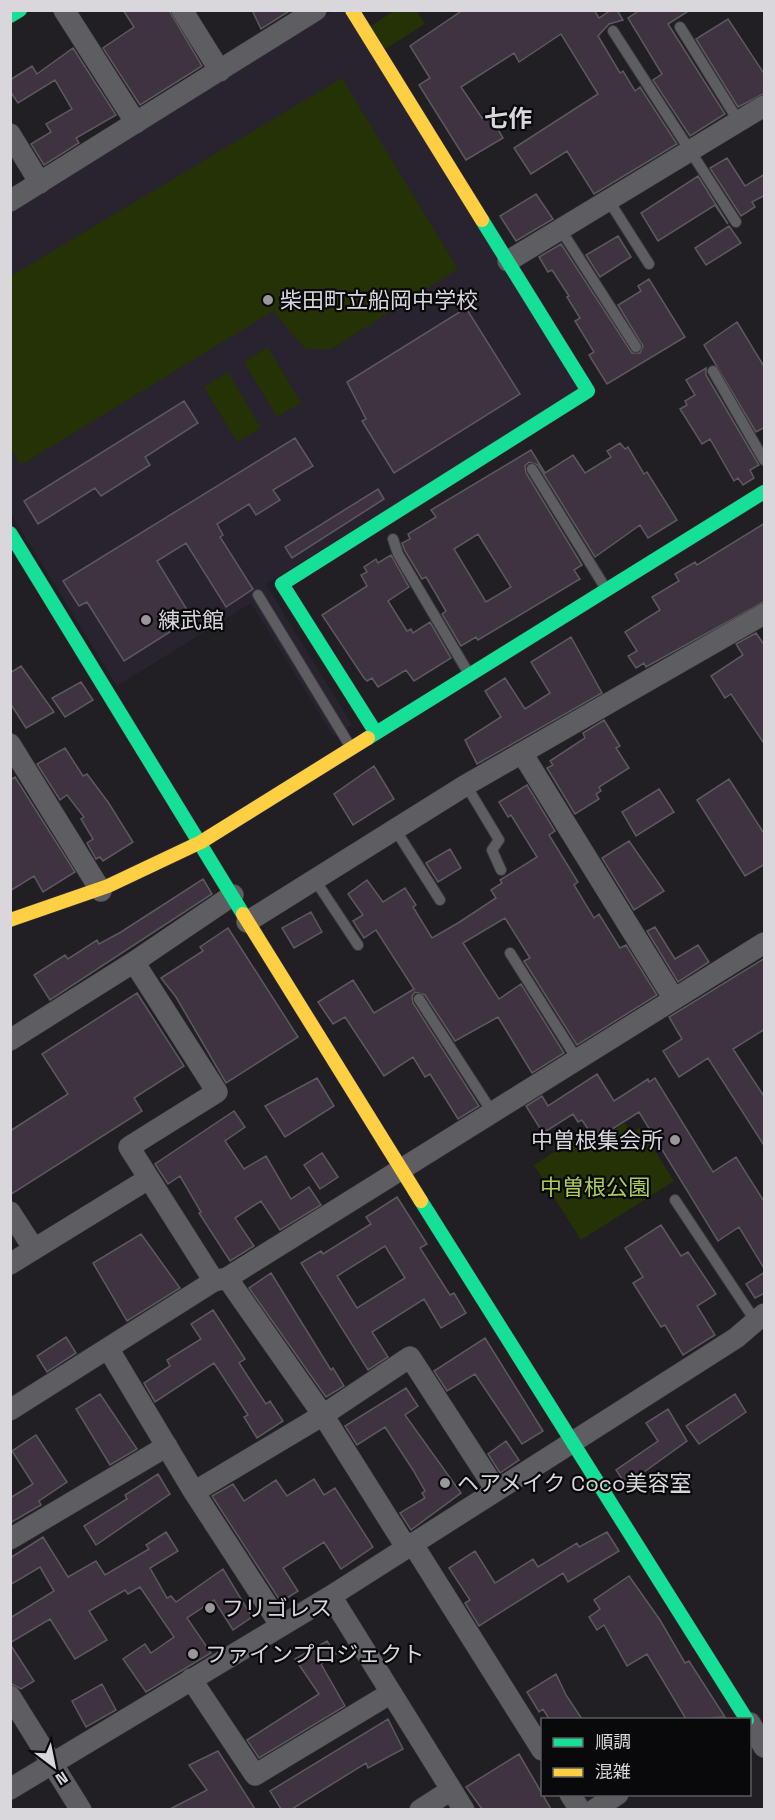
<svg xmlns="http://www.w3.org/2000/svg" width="775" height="1820" font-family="'Space Grotesk','Noto Sans JP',sans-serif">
	<rect width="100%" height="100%" fill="#211f23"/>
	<path fill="#28232f" d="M333 11H346L580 390 266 584 352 725 333 736 251 603 117 686 11 514V210Z"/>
	<path fill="#253205" d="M395 10 417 11 425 24 385 49 371 26Z
		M342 78 458 269 331 349H305L273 311 21 465 11 449V276Z
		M268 347 301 403 277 417 244 362Z
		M228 372 261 428 237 442 204 387Z
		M625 1123 631 1133 640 1127 674 1181 581 1240 534 1165 574 1140 582 1151Z"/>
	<path fill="#3f3342" stroke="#5c5a5d" stroke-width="1.5" fill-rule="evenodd" d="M123 10H169L202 66 140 105 103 48 134 27Z
		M252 10H291L261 29Z
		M463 10H594L599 18 611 10H617L623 20 609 24 598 36 620 73 623 71 635 91 640 87 677 144 594 194 567 151 531 174 514 148 598 94 561 34 519 62 514 53 461 87 482 118 489 114 503 138 466 160 419 85 430 78 410 46Z
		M640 10H690L668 24 725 114 690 136 653 80 662 74 628 18Z
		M728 19 765 75V93L738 107 696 39Z
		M73 48 116 115 76 138 79 143 44 165 31 144 51 132 46 124 72 109 55 80 18 103 10 91V80L32 66 37 74Z
		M727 158 745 186 765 174V195L752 202 755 207 741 216 710 168Z
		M698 176 728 224 715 205 658 241 641 213Z
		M536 194 553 219 516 241 500 216Z
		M729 226 741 243 706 265 695 248Z
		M618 236 631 257 600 277 586 255Z
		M561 244 632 353H640L643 346 618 305 641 291 638 286 649 279 685 337 607 384 589 355 594 352 575 321 580 318 567 297 569 296 552 270 548 272 539 257Z
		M466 308 520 394 394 473 362 421 366 419 347 382Z
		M737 322 765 368V427L756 432 704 345Z
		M706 368V375L759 465 750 470 754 478 743 485 738 478 734 481 710 439 702 444 680 409 687 405 685 401 695 395 686 380Z
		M184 401 198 423 145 457 150 465 101 496 95 488 38 524 24 501Z
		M295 438 313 466 273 490 280 500 256 515 249 504 217 524 223 535 220 537 253 589 226 607 186 543 157 561 192 618 124 661 87 602 79 606 63 581Z
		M620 443 625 449 628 447 644 474 647 472 677 520 648 538 640 525 595 557 538 465 529 462 525 466 526 473 582 565 574 570 580 579 478 640 476 637 461 646 442 614 446 611 426 577 422 579 405 551 402 543 410 539 408 534 436 517 431 510 531 450 545 473 573 455 585 473 611 457 607 451ZM478 534 511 587 486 602 454 549Z
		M378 489 384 499 292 558 285 547Z
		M765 523V601L646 667 644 663 636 668 628 656 637 651 625 632 660 610 652 597 679 581 675 574 695 562 697 565Z
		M391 555 409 587 388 601 407 631 411 629 413 633 430 622 451 658 414 681 406 670 378 687 372 678 367 681 364 678 322 615 367 586 361 575 367 572 364 567 376 559 378 563Z
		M756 633 765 646V745L731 694 725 698 711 676 743 655 736 644Z
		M571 637 602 693 477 764 465 740 501 717 485 691 505 678 525 709 550 693 531 662Z
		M21 666 54 712 26 728 10 703V673Z
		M81 682 93 700 65 717 52 698Z
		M604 720 620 746 616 748 629 768 599 787 601 791 596 794 599 799 575 814 547 768 553 765 550 761 585 738 583 733Z
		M65 748 83 776 87 774 108 802 133 842 103 861 100 857 96 859 87 843 93 839 81 819 84 817 67 795 60 800 37 764Z
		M374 766 394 799 353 825 334 794Z
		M15 777 75 872 43 892 34 876 10 891V780Z
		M729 779 765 835V864L745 876 697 800Z
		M527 785 555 831 549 835 578 882 574 885 594 918 599 914 620 948 626 945 657 995 577 1045 524 961 530 958 505 918 463 943 499 999 521 984 564 1053 532 1073 498 1017 455 1041 425 995 415 992 412 996 413 1003 479 1106 458 1119 430 1074 425 1077 413 1057 384 1076 345 1017 333 1024 318 1002 353 980 374 1013 414 989 376 930 364 938 353 921 363 915 348 894 367 880 383 902 405 888 416 905 413 907 432 938 458 923 496 898 491 890 502 883 500 880 537 857 511 815 508 817 499 802Z
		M659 789 674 812 636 836 622 812Z
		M629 841 664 891 634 910 602 858Z
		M450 849 461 868 438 882 426 863Z
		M203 879 212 894 50 1000 34 975 65 955 68 959 97 940 99 944 121 932Z
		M311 912 322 932 294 948 282 928Z
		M655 927 675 959 698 945 709 962 678 982 647 931Z
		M228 928 298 1037 226 1083 176 997 161 978 203 951 200 947Z
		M765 958V1029L733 1049 765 1098V1147L708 1058 679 1077 663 1051 682 1039 669 1017Z
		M137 993 184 1066 134 1098 142 1111 10 1195V1131L68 1094 42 1054Z
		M597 1074 614 1101 648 1079 649 1082 655 1078 713 1172 736 1157 765 1203V1270L739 1227 718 1241 639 1112 595 1140 582 1120 578 1122 573 1114 543 1133 526 1106 542 1096 548 1106Z
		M317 1078 334 1106 285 1137 265 1106Z
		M234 1111 245 1127 225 1141 244 1169 266 1156 291 1199 309 1187 321 1205 280 1230 261 1201 235 1218 254 1246 230 1261 199 1213 201 1212 180 1176 168 1184 155 1164Z
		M322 1153 338 1177 320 1189 304 1165Z
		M397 1197 427 1244 420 1248 450 1295 454 1293 466 1313 441 1328 424 1299 372 1332 388 1357 368 1370 301 1263 321 1251 323 1254 371 1224 366 1217ZM385 1246 405 1278 357 1308 337 1276Z
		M661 1225 681 1256 688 1252 716 1294 697 1306 715 1335 683 1355 665 1325 661 1327 633 1283 643 1277 625 1248Z
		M141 1234 180 1288 127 1321 93 1263Z
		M765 1272V1293L755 1298 746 1284Z
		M271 1273 331 1370 333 1368 344 1386 326 1397 249 1288Z
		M213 1310 245 1359 239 1363 266 1404 270 1401 283 1421 257 1438 244 1417 248 1415 214 1363 155 1402 144 1383 170 1366 167 1360 201 1339 191 1324Z
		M66 1337 76 1353 47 1372 37 1356Z
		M485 1338 543 1431 522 1444 475 1374 447 1391 434 1371Z
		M406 1388 418 1406 405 1415 461 1493 411 1530 400 1513 425 1498 422 1493 425 1491 413 1470 385 1427 357 1445 345 1426Z
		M100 1394 137 1449 110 1465 76 1409Z
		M735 1394 746 1412 699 1444 686 1426Z
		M668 1409 687 1441 626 1485 616 1470 658 1441 646 1423Z
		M36 1435 67 1482 39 1501 41 1505 10 1523V1498L33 1484 12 1451Z
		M506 1441 519 1460 500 1473 488 1454Z
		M158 1474 170 1494 96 1545 84 1526 127 1499 125 1495Z
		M314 1479 324 1495 335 1488 373 1547 341 1569 324 1542 283 1568 298 1591 281 1602 212 1496 233 1484 244 1501 276 1480 287 1496Z
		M166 1532 178 1551 150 1568 167 1598 171 1596 176 1602 223 1569 252 1617 233 1630 214 1600 187 1618 211 1653 146 1692 123 1659 145 1644 151 1653 174 1637 140 1587 128 1594 125 1590 89 1611 107 1640 75 1659 50 1619 10 1643V1618L54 1591 40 1567 10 1585V1558L43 1537 68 1577 96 1561 105 1575 149 1549 146 1545Z
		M607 1532 619 1551 568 1582 563 1573 479 1626 465 1603 470 1600 449 1568 475 1551 495 1583 533 1559 538 1567 577 1543 579 1547Z
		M629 1576 660 1620 685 1663 689 1661 725 1717 686 1719 647 1654 627 1666 604 1625 597 1630 589 1617 600 1609 594 1600Z
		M327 1641 336 1654 321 1664 345 1706 259 1758 247 1740 319 1694 295 1659Z
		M10 1644 34 1681 21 1689 10 1683Z
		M556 1674 566 1695 582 1719H549L543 1709 539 1712 527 1692Z
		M102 1684 116 1710 86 1727 72 1701Z
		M388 1719 403 1749 368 1768 366 1763 292 1809H281L270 1791Z
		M218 1751 255 1809H170L207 1790 189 1765Z
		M519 1754 551 1809H482L466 1787Z"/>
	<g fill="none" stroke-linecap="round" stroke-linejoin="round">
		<defs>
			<path id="lane" d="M680 27 739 122
				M613 31 736 222
				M609 201 649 264
				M561 230 636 347
				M713 371 764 460
				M532 469 606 589
				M393 539 398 554 469 674
				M258 595 350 746
				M466 785 499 840 492 850 501 870
				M395 829 440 900
				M315 880 358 945
				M510 953 577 1059
				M419 999 492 1112
				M675 1200 756 1322"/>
			<path id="street" d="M64 10 136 123
				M182 10 220 71
				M10 134 40 183
				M10 201 316 10
				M508 261 764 106
				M10 744 101 891
				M522 753 674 999
				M247 922 466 785 764 614
				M134 962 217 1092 129 1147 214 1281
				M10 1040 134 962 233 895
				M10 1212 34 1249
				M10 1264 148 1179
				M227 1278 323 1415 406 1547
				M109 1350 194 1492 281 1626
				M10 1410 214 1281 227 1278 764 943
				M194 1492 323 1415 410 1357 496 1490
				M10 1539 167 1446
				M412 1543 542 1750
				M331 1596 464 1810
				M191 1679 255 1775 391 1693
				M10 1696 81 1810
				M750 1723 764 1747
				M10 1789 331 1596 736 1338 764 1314
				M570 1794 580 1810
				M420 1810 451 1790
				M594 1810 618 1794"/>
			<path id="fast" d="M10 16 20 10
				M10 533 243 914
				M376 733 282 584 588 391 482 220
				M368 738 764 492
				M421 1201 747 1720"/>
			<path id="slow" d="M352 10 482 220
				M243 914 421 1201
				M10 920 108 886 201 842 368 738"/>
		</defs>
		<use href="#lane" stroke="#3b3a3e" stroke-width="12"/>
		<use href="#street" stroke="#3b3a3e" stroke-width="22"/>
		<use href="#fast" stroke="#3b3a3e" stroke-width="15"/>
		<use href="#slow" stroke="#3b3a3e" stroke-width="15"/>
		<use href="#lane" stroke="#5e5d61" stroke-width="10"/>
		<use href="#street" stroke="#5e5d61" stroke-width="21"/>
		<use href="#fast" stroke="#16e098" stroke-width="14"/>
		<use href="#slow" stroke="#ffcf43" stroke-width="14"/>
	</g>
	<g fill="#99979b" stroke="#09080b" stroke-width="2">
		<circle cx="268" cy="300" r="6"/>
		<circle cx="146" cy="620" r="6"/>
		<circle cx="675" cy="1140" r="6"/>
		<circle cx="445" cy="1483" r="6"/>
		<circle cx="210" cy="1608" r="6"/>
		<circle cx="193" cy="1654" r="6"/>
	</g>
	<g text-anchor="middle" stroke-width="4.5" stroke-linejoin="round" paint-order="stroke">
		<g font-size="22" fill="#d9d7dc" stroke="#09080b" text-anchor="start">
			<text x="280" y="308">柴田町立船岡中学校</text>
			<text x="158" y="628">練武館</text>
			<text x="663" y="1148" text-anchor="end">中曽根集会所</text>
			<text x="457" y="1491">ヘアメイク Coco美容室</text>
			<text x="222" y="1616">フリゴレス</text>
			<text x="205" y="1662">ファインプロジェクト</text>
		</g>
		<g font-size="22" fill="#a9ce56" stroke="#09080b">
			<text x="595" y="1195">中曽根公園</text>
		</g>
		<g font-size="24" font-weight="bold" fill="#d9d7dc" stroke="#09080b">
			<text x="508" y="127">七作</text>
		</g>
	</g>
	<rect width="775" height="1820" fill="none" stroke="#d9d7dc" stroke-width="24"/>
	<rect x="541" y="1718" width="210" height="78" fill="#09080b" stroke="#5c5b5f" stroke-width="1.5"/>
	<rect x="553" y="1738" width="30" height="9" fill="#16e098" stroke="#5c5b5f" stroke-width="1.5"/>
	<text x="595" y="1748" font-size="18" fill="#d9d7dc">順調</text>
	<rect x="553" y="1768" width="30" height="9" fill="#ffcf43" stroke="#5c5b5f" stroke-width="1.5"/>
	<text x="595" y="1778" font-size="18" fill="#d9d7dc">混雑</text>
	<g transform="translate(54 1766) rotate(148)" stroke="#09080b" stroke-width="4.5" paint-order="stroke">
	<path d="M0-4.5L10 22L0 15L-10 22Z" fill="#d9d7dc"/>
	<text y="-9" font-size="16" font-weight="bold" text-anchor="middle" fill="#d9d7dc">N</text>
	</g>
</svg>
